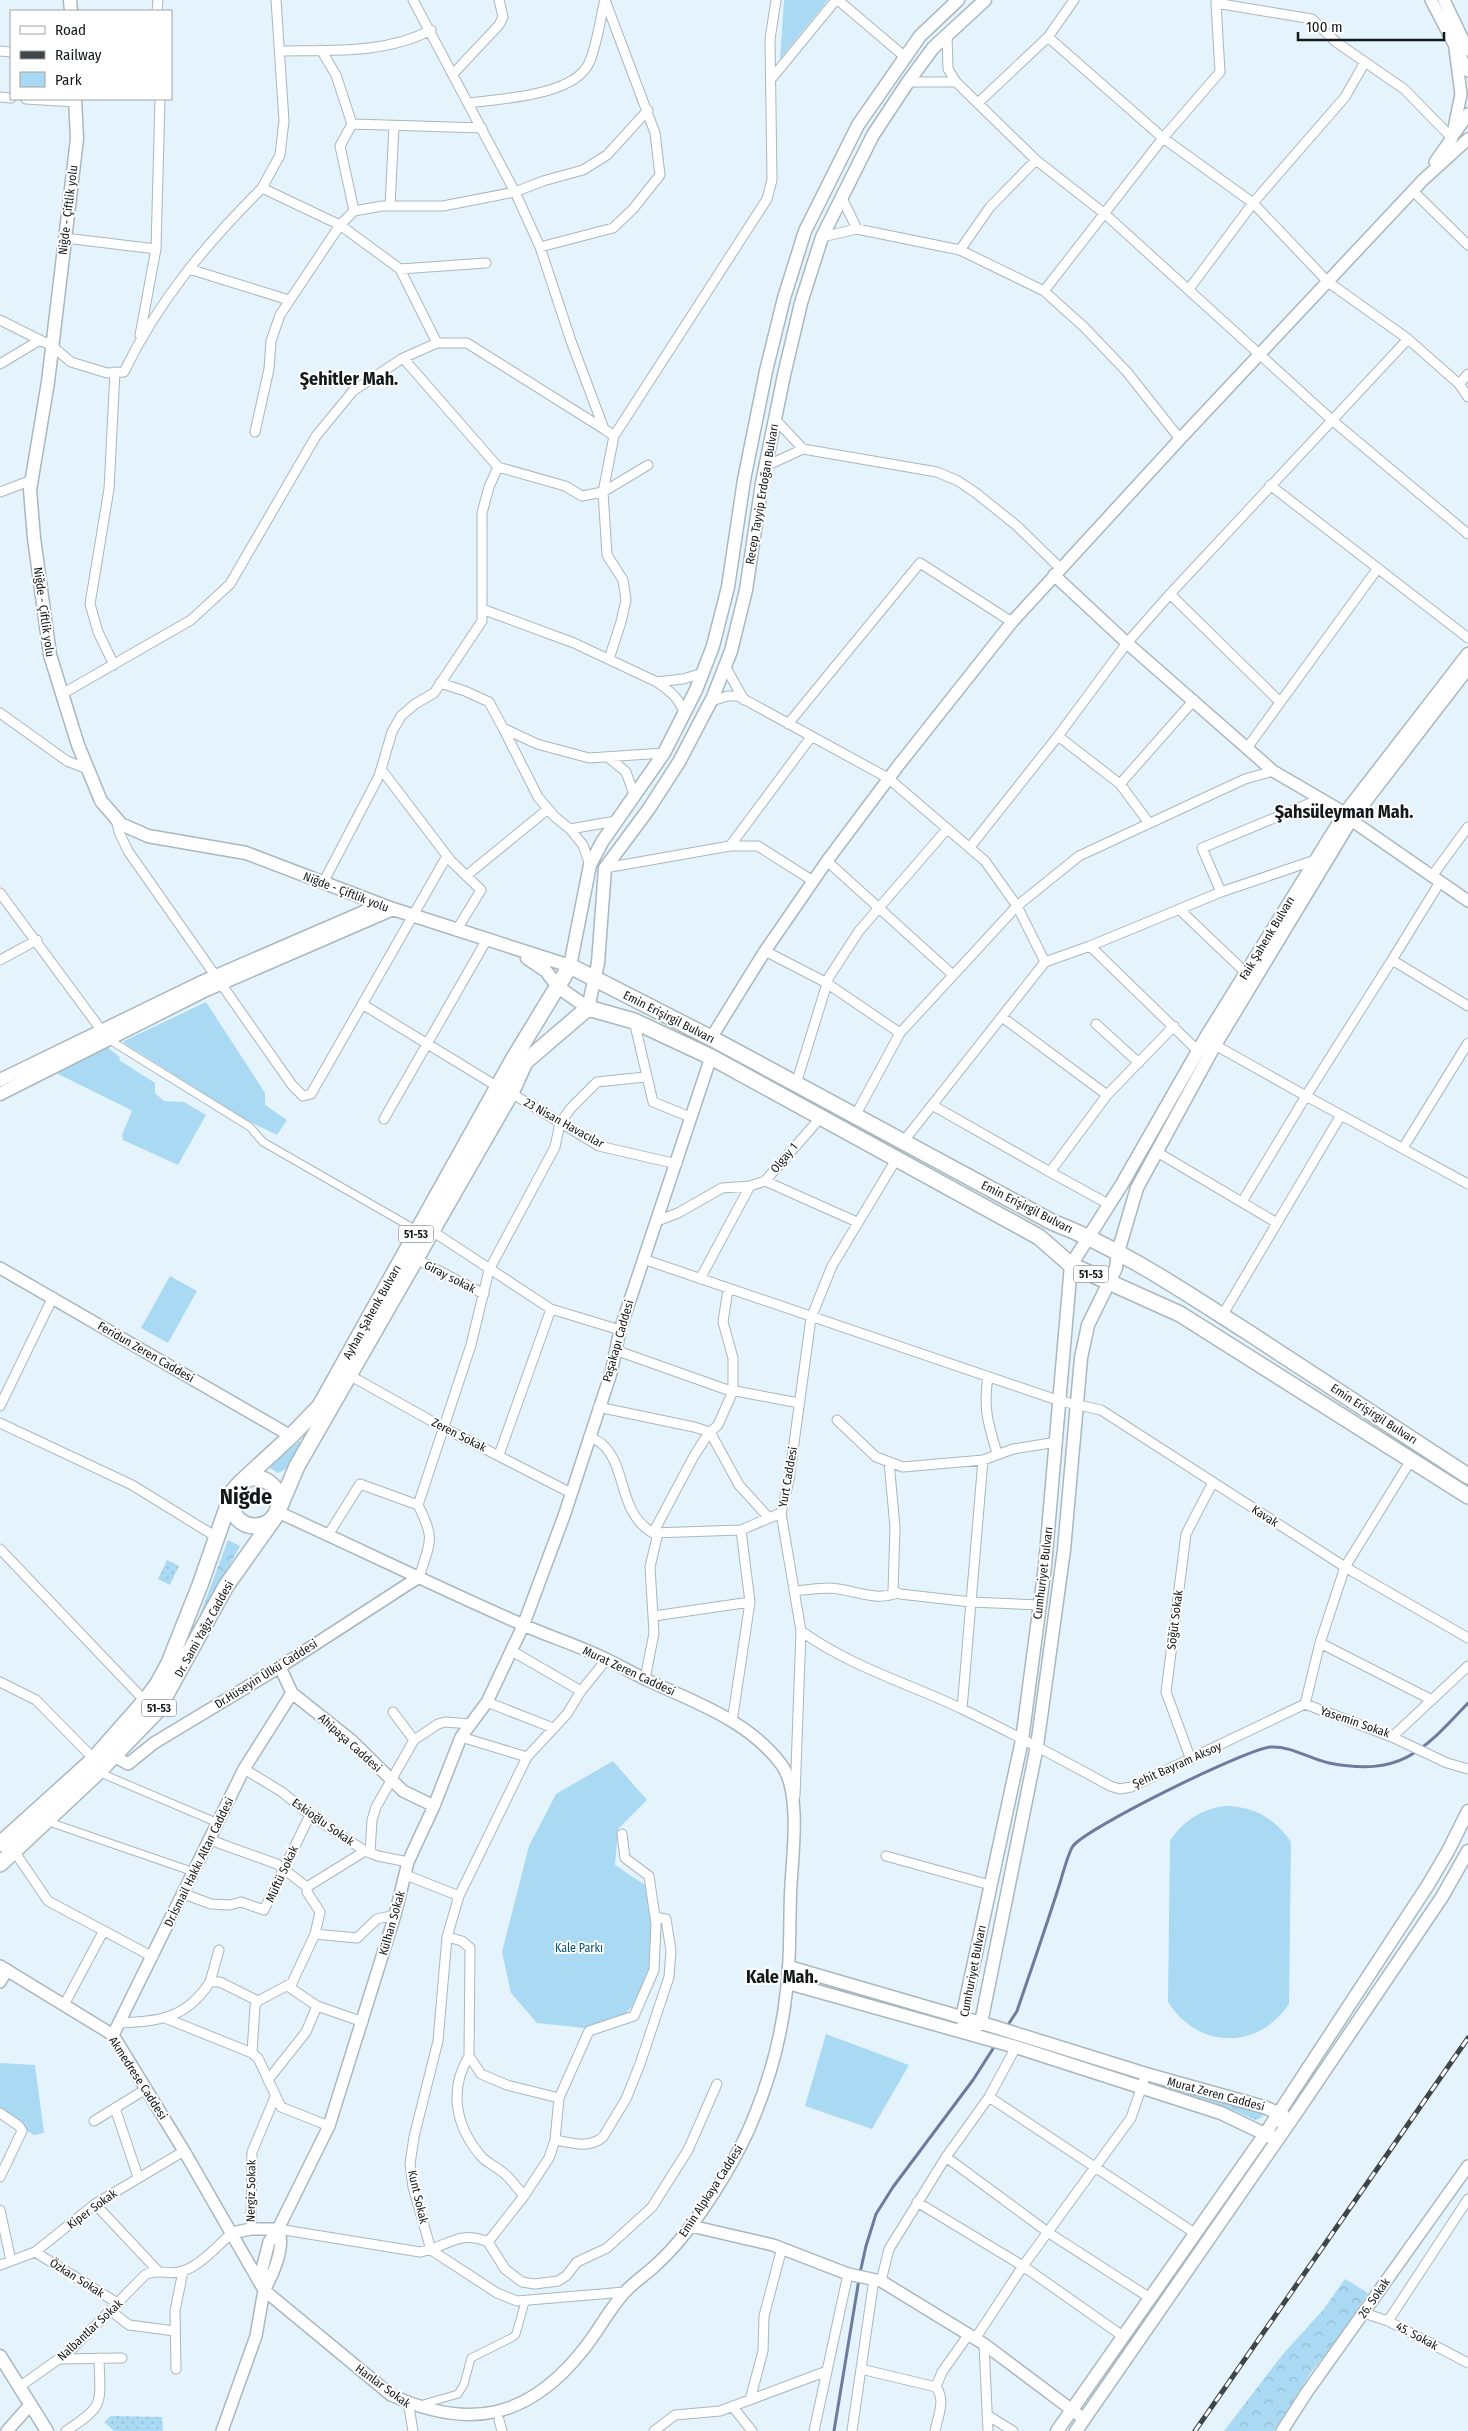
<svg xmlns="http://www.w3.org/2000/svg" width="1468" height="2431" font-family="'Fira Sans Condensed',sans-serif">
	<defs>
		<pattern id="grass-tufts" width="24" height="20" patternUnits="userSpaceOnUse" patternTransform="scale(1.25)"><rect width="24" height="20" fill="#aad9f3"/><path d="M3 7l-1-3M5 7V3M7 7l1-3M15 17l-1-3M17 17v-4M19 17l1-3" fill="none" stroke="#91bad0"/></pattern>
		<pattern id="forest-crowns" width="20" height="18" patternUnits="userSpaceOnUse" patternTransform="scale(1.25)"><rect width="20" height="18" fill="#aad9f3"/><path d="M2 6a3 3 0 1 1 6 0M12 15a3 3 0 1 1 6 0" fill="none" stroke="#91bad0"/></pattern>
		<pattern id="garden-dots" width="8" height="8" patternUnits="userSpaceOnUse" patternTransform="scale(1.25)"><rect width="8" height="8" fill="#aad9f3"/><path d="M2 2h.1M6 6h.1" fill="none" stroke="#91bad0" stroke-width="1.8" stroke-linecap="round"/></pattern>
	</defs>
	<rect width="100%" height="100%" fill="#e5f4fc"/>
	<path fill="url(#grass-tufts)" d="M300 1441 301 1443 288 1468 278 1473 270 1468 273 1463Z
		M1159 2083 1264 2112 1262 2117 1256 2120 1223 2106 1158 2085Z"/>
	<path fill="url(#forest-crowns)" d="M228 1540 240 1546 202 1616 200 1615Z
		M1345 2279 1368 2293 1343 2331 1310 2374 1274 2431H1224L1283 2354 1323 2310Z"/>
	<path fill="#aad9f3" d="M784 0H828L780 59Z
		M206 1002 265 1093V1105L287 1120 277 1135 246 1120 124 1043V1041Z
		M107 1047 120 1057 119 1060 155 1083V1093L164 1101 184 1102 206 1115 178 1165 123 1140 122 1135 132 1111 129 1109 58 1074 57 1070Z
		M170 1276 197 1291 168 1343 141 1328Z
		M613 1761 647 1800 618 1829 615 1865 645 1885 655 1948 646 1989 624 2016 584 2028 537 2023 511 1993 502 1952 529 1846 556 1794Z
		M1225 1806C1254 1806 1276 1819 1291 1842L1289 2004C1257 2051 1198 2049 1168 2002L1170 1841C1183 1821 1201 1809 1225 1806Z
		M826 2034 909 2065 872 2129 805 2106Z
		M0 2063 35 2065 44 2133 34 2135 24 2129 25 2125 0 2110Z"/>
	<path fill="url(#garden-dots)" d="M167 1560 179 1566 170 1585 158 1579Z
		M111 2416 162 2417 163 2431H114L104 2422Z"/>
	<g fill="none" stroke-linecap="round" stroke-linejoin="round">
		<path stroke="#6d7b9f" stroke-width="3" d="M1006 2028 1017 2011C1031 1970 1045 1930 1058 1889 1062 1878 1067 1855 1073 1846 1086 1828 1248 1748 1271 1747 1291 1746 1310 1759 1329 1763 1401 1777 1423 1751 1468 1703
			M834 2431 860 2273 866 2246 876 2214 893 2187 973 2080 996 2044"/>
		<defs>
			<path id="pedestrian" d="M108 1039 250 1127 263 1142 418 1231
				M98 1772 218 1823
				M46 1821 194 1872
				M420 2405 458 2394 464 2384 471 2358 513 2337 516 2334 525 2302"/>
			<path id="minor" d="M413 0 515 192 540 247 571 341 604 429 614 436 603 492 607 555 623 580 626 600 621 622 609 659
				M838 0 904 56
				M1216 0V3L1312 19 1336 42 1404 89 1452 138
				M157 11 158 0
				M1048 37 1163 138 1253 203 1328 282 1408 339 1170 594 1127 643 1058 736 1120 784
				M321 50 336 75 352 124 340 146 354 211
				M0 51 11 52
				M280 51C330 50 386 54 431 30
				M453 74 499 25 503 17 499 0
				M772 78 836 0
				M908 82H956L948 69 947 35
				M956 82 1036 160 1105 214 1333 421 1468 534
				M0 97 11 98
				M26 99 75 102
				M468 103C499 99 574 96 589 63 597 45 600 20 605 0
				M978 103 1048 37 1074 0
				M352 124 482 128
				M262 188 280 155 284 121 276 0
				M1413 191 1468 245
				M841 196 857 229
				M390 206 394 126
				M822 237 857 229 960 250 1044 291 1084 327 1127 372 1180 439
				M65 238 156 249
				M540 247 613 228 633 209 660 175 655 133 605 0
				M960 250 990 207 1036 160
				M189 269 289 300
				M400 269 437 343
				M1189 289 1253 203 1345 97 1365 62
				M1044 291 1163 138 1220 72 1216 3
				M0 320 52 346 71 362 107 373 124 372C158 301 207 243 262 188L340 225 400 269 486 263
				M140 335 156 249 160 99
				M1408 339 1459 384 1468 397
				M403 358 498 467 565 486 582 496 603 492 648 465
				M0 364 40 340
				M1459 384 1468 374
				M775 419 803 449
				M255 432 269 369 271 341 280 315 340 225 354 211 382 206H443L515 192 543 181 583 170 607 155 648 110
				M614 436 767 199 772 180 770 39 776 0
				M766 466 803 449 937 472 958 481 976 493 1017 526 1060 568
				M1270 485 1468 638
				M0 492 32 480
				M1170 594 1280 702
				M482 609 574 643 657 682
				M114 665 98 632 90 604 109 489 115 372
				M725 666 744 700
				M440 683 465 691 489 702 503 728 537 744 589 758 664 753
				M62 694 191 620 230 584 316 436 353 391 403 358 437 343H467L604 429
				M711 701 728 696H738L888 778 985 861 1017 906 1045 962 1090 946 1221 892 1315 860
				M0 713 67 761 88 769
				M684 713C679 698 670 691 657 682L683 679 703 673
				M788 724 920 563 1012 622
				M503 728 538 797 555 817 570 829 583 845 590 865
				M1247 748 1378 568
				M609 758 626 772 635 797
				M381 769 451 861 481 890 456 931
				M116 819 119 832 128 851 292 1085 303 1096 311 1094 447 856
				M1149 823 1120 784 1194 700
				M570 829 616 821
				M730 846 811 737
				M970 847 1058 736
				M827 861 953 975
				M605 868 730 846H758L813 881
				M466 876 548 809
				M1432 876 1468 827
				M323 883 379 776 392 732 401 716 415 704 434 693 482 621V513L489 487 498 467
				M1221 892 1202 848 1320 799
				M0 893 105 1035
				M1179 909 1246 973
				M1090 946 1198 1051
				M765 951 825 982 900 1033 1017 906 1079 856 1245 779 1273 771
				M0 960 37 940
				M1392 960 1440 882
				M362 1004 498 1087
				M1468 1006 1392 960 1306 1096 1468 1184
				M1002 1017 1107 1095 1174 1026
				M634 1021 653 1102 690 1117
				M1096 1024 1139 1063
				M1215 1045 1306 1096 1242 1202
				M796 1084 829 977 859 931 947 829
				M511 1093 599 1146 677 1164
				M1107 1095 1050 1172 1110 1205
				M932 1105 1050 1172
				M855 1116 900 1033
				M384 1119 486 941
				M903 1142 1045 962
				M1403 1148 1468 1043
				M1157 1152 1277 1223
				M897 1158 832 1266 811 1318 789 1480 781 1513 801 1631C851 1667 908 1683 962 1709 1012 1733 1061 1759 1110 1786L1120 1789 1131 1787 1305 1704
				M765 1181 857 1222
				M657 1221 678 1213 722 1188 750 1186 765 1181 822 1116
				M432 1231 551 1309 620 1330
				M416 1259 484 1294
				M643 1259 1060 1401 1101 1410 1345 1567 1468 1638
				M700 1279 750 1186
				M1222 1316 1341 1115
				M615 1350 725 1389 799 1403
				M349 1375 444 1428 571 1493
				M988 1377C983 1407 988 1424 997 1453
				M0 1406 53 1297
				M598 1407 694 1427 710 1432 739 1485 769 1518
				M837 1420 876 1457 903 1467 983 1460 1013 1449 1057 1442
				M0 1423 132 1485 218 1538
				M589 1436C593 1439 599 1441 602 1444 628 1467 617 1512 653 1533L741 1530 781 1513
				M499 1455 551 1309
				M889 1462 895 1527 893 1591 900 1594 971 1602 1040 1605
				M653 1533 694 1456 708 1434 718 1425 733 1391V1358L723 1322 728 1289
				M328 1535 360 1484 418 1505
				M0 1549 145 1701
				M419 1577C430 1542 436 1540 418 1505L471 1345 489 1270 555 1147 560 1123 571 1108 597 1082 645 1077
				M795 1591C806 1590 819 1588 830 1588 853 1589 874 1602 897 1593
				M654 1616 750 1602
				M1320 1643 1432 1700
				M512 1651 581 1691
				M645 1679 654 1633 650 1567 658 1533
				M0 1682 36 1700 94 1759
				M487 1702 553 1728
				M1305 1704 1320 1643 1345 1567 1411 1460
				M1305 1704 1392 1737 1468 1666
				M962 1709 983 1460
				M393 1712 414 1740
				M732 1722 750 1602 741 1530
				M461 1737 527 1757
				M1392 1737 1447 1763 1468 1769
				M1191 1760 1166 1692 1186 1534 1213 1482
				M244 1769 282 1792 310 1815 365 1851 378 1856 408 1862
				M795 1796 801 1631
				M210 1840 277 1864 307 1887
				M14 1851 48 1901 153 1957
				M370 1853 372 1820 376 1807 414 1740 438 1724 445 1722 470 1724
				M886 1856 990 1885
				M406 1875 459 1896 527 1757 567 1714 581 1691 607 1659
				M184 1894 211 1904 230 1905 241 1902 264 1910 310 1815
				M459 1896 447 1937 462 1941 470 1948 469 2056 481 2074 507 2085 559 2098 589 2031 634 2016 654 1970 656 1924 649 1876 625 1858 622 1834
				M315 1934 357 1938 377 1919 395 1915
				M447 1937 438 2041 414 2137 410 2164 413 2187 431 2250 497 2293 517 2301 625 2292
				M210 1982 219 1950
				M289 1987 317 2006 363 2022
				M64 2005 103 1932
				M165 2018 252 2053 258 2058 281 2107 329 2126
				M119 2023C160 2021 186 2019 210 1982H220L258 2001
				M252 2053 255 2006 258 2001 292 1983 315 1934 320 1912 307 1892V1887L365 1851
				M469 2056C449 2089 455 2125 480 2155 485 2162 494 2165 501 2171 510 2177 517 2188 524 2196L488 2242
				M268 2080 306 2032 317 2006
				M989 2097 1196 2234
				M115 2108 138 2177
				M0 2113 19 2126 22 2131 0 2177
				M94 2121 146 2089
				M555 2140C572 2143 589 2149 603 2137L626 2099 640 2064 669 1977 671 1951 666 1919 655 1917
				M946 2157 1049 2233 1150 2298
				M524 2196 549 2158 555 2140 559 2098
				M917 2202 1023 2266 1124 2337
				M95 2204 158 2271
				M0 2210 11 2261
				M251 2229 252 2152 275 2097
				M278 2229 420 2252C447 2248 457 2229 488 2242L505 2269 522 2282 535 2284 558 2281 566 2276 577 2262 607 2248 652 2207 688 2150 717 2084
				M35 2252 119 2304
				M0 2265 35 2252 95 2204 184 2151
				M881 2281 889 2249 946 2157 989 2097 1016 2047
				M111 2311 129 2325 175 2331
				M1364 2313 1388 2321 1468 2363
				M1388 2321 1468 2199
				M975 2339 1023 2266 1131 2118 1146 2074
				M984 2344 988 2431
				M60 2359 122 2358
				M176 2369 175 2311 183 2271
				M861 2369 936 2387C946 2400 938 2416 935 2431
				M19 2387 70 2351 145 2275C158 2268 170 2276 183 2271 201 2265 218 2245 232 2233
				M936 2387 942 2372 969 2334
				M750 2400 763 2351 764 2316 782 2248
				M732 2406 752 2431
				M409 2407 413 2431
				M987 2415 1013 2431
				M499 2420 502 2431
				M66 2431C106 2405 100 2404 99 2358
				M654 2431 675 2415 720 2411 827 2371
				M814 2431 848 2274
				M852 2431 874 2279"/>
			<path id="tertiary" d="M1431 0 1468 71
				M1444 0 1468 50
				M1455 133 1468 114
				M1435 162 1452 138 1461 94 1455 49
				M1054 575 1127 643 1273 771 1345 813 1351 820 1468 901
				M711 1038 765 951 827 861 898 766 1012 622 1180 439 1423 180 1468 139
				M0 1268 291 1436
				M280 1667 292 1693 351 1740 403 1791 434 1806
				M114 1756 128 1764 154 1743 280 1667 419 1577
				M0 1966 113 2035 184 2151 264 2290 391 2395C470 2431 529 2418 583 2350 598 2332 609 2309 625 2292 635 2281 648 2273 658 2263 695 2229 738 2159 756 2112 772 2072 783 2028 787 1986 791 1952 789 1918 791 1884 793 1852 801 1790 781 1764 748 1720 694 1702 647 1680 634 1674 621 1666 608 1660 580 1646 550 1637 521 1624 439 1588 359 1549 278 1512
				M0 1982 7 1970
				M113 2035 244 1769 292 1693
				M691 2226 773 2245 848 2274 881 2281 984 2344 1084 2419
				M232 2233 251 2229H278L329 2126 395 1915 408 1862 434 1806 461 1737 487 1702 523 1626 564 1516 611 1373 620 1330 711 1057
				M7 2431 30 2405
				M222 2431 256 2336 264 2290 262 2269 269 2242 278 2229C286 2246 273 2275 264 2290
				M1282 2431 1307 2392 1468 2166"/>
			<path id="secondary" d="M70 0 71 11
				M75 99 77 139 48 382 30 490 34 538 50 655 78 745 101 801 121 824 148 836 246 853 393 909 570 966 590 865 602 842 664 753 696 690 713 646 728 587 744 480 766 371 784 298 805 231 858 125 920 36 958 0
				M1468 654 1345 813 1206 1037 1122 1184 1071 1265 1045 1566 1022 1740 962 2018 965 2032 981 2023 1037 1746 1064 1550 1081 1358 1088 1325 1116 1268 1118 1252 1137 1188 1215 1045 1351 820 1468 668
				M527 958 546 971 558 987 588 1008 598 963 605 868 648 810 679 762 713 697 731 651 746 590 762 483 784 375 801 303 822 237 873 135 908 82 933 48 985 0
				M0 1080 202 982 380 905
				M0 1094 206 990 393 909
				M788 1983 1016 2047 1221 2113 1271 2137H1278L1284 2130 1283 2115 1264 2107 1146 2074 995 2027 789 1967
				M0 2356 47 2431
				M1057 2431 1265 2134 1428 1885 1448 1851 1468 1811
				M1076 2431 1296 2113 1442 1897 1468 1851"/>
			<path id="primary" d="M231 1502a24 24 0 1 1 48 0a24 24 0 1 1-48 0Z
				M240 1483 291 1436 320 1406 514 1058 570 966 711 1038 1052 1222C1122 1249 1183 1291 1246 1331 1320 1379 1394 1427 1468 1476
				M280 1506 297 1466 511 1093 525 1062 588 1008 634 1021 711 1057 1039 1237 1071 1265 1180 1314 1468 1496
				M0 1844 92 1761 145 1701 157 1685 169 1663 200 1585 233 1491
				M0 1864 98 1772 157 1711 226 1586 275 1517"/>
		</defs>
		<use href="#pedestrian" stroke="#a9b7be" stroke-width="9"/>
		<use href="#minor" stroke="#a9b7be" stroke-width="11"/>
		<use href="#tertiary" stroke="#a9b7be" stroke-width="14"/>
		<use href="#secondary" stroke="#a9b7be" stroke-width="15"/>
		<use href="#primary" stroke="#a9b7be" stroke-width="18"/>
		<use href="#pedestrian" stroke="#fff" stroke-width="7"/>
		<use href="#minor" stroke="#fff" stroke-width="9"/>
		<use href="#tertiary" stroke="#fff" stroke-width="11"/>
		<use href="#secondary" stroke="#fff" stroke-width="12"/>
		<use href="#primary" stroke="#fff" stroke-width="15"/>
		<defs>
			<path id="rail" d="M1195 2431 1468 2038"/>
		</defs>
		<use href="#rail" stroke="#3f464a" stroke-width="5"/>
		<use href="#rail" stroke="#fff" stroke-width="3" stroke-dasharray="9" stroke-linecap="butt"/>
	</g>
	<g text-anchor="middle" stroke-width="4" stroke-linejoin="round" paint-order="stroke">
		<g fill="#fff" stroke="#5a5d5f" stroke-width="1">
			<rect x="398.5" y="1225.5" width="35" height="17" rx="4"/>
			<rect x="1073.5" y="1265.5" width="35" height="17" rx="4"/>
			<rect x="141.5" y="1699.5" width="35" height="17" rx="4"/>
		</g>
		<g font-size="11" font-weight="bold" fill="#13181a">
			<text x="416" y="1238">51-53</text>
			<text x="1091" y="1278">51-53</text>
			<text x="159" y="1712">51-53</text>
		</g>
		<g font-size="12" fill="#13181a" stroke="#fff">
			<text transform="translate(68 210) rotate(-83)" y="4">Niğde - Çiftlik yolu</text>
			<text transform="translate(762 494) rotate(-80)" y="4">Recep Tayyip Erdoğan Bulvarı</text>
			<text transform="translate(44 612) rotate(82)" y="4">Niğde - Çiftlik yolu</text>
			<text transform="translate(346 892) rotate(21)" y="4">Niğde - Çiftlik yolu</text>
			<text transform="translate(1267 938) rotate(-59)" y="4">Faik Şahenk Bulvarı</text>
			<text transform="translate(669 1017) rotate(27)" y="4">Emin Erişirgil Bulvarı</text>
			<text transform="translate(564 1123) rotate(29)" y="4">23 Nisan Havacılar</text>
			<text transform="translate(784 1158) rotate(-50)" y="4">Olgay 1</text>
			<text transform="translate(1027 1207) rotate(27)" y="4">Emin Erişirgil Bulvarı</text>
			<text transform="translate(450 1277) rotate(27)" y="4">Giray sokak</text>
			<text transform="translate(372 1312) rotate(-61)" y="4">Ayhan Şahenk Bulvarı</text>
			<text transform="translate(618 1341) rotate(-74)" y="4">Paşakapı Caddesi</text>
			<text transform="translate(146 1352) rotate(30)" y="4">Feridun Zeren Caddesi</text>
			<text transform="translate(1374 1414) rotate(33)" y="4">Emin Erişirgil Bulvarı</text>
			<text transform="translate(459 1435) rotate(27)" y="4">Zeren Sokak</text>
			<text transform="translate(788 1477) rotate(-80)" y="4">Yurt Caddesi</text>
			<text transform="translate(1265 1516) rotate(33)" y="4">Kavak</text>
			<text transform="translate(1043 1573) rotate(-83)" y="4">Cumhuriyet Bulvarı</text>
			<text transform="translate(1175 1620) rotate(-83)" y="4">Söğüt Sokak</text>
			<text transform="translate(204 1629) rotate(-61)" y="4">Dr. Sami Yağız Caddesi</text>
			<text transform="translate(629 1671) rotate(25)" y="4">Murat Zeren Caddesi</text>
			<text transform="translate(266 1674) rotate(-32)" y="4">Dr.Hüseyin Ülkü Caddesi</text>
			<text transform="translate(1355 1722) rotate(19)" y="4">Yasemin Sokak</text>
			<text transform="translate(350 1743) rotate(42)" y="4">Ahipaşa Caddesi</text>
			<text transform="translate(1177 1765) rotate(-24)" y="4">Şehit Bayram Aksoy</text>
			<text transform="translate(323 1822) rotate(35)" y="4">Eskioğlu Sokak</text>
			<text transform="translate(199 1862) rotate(-64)" y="4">Dr.İsmail Hakkı Altan Caddesi</text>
			<text transform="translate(282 1874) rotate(-65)" y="4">Müftü Sokak</text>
			<text transform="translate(392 1923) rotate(-74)" y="4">Külhan Sokak</text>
			<text transform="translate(973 1971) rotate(-79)" y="4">Cumhuriyet Bulvarı</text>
			<text transform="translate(138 2078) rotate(57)" y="4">Akmedrese Caddesi</text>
			<text transform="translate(1216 2094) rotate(15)" y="4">Murat Zeren Caddesi</text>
			<text transform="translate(251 2191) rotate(-89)" y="4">Nergiz Sokak</text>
			<text transform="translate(711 2191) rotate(-57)" y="4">Emin Alpkaya Caddesi</text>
			<text transform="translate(418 2197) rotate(77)" y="4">Kunt Sokak</text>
			<text transform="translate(92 2209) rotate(-36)" y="4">Kiper Sokak</text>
			<text transform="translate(77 2278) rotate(32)" y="4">Özkan Sokak</text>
			<text transform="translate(1374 2298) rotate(-55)" y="4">26. Sokak</text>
			<text transform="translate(90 2330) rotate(-43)" y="4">Nalbantlar Sokak</text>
			<text transform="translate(1417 2336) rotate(28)" y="4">45. Sokak</text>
			<text transform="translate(383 2386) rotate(36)" y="4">Hanlar Sokak</text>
		</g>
		<g font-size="12" fill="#055675" stroke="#fff">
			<text x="579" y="1952">Kale Parkı</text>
		</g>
		<g font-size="18" font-weight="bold" fill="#13181a" stroke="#fff">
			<text x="349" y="385">Şehitler Mah.</text>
			<text x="1344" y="818">Şahsüleyman Mah.</text>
			<text x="782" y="1983">Kale Mah.</text>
		</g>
		<g font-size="22" font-weight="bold" fill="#13181a" stroke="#fff">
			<text x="246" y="1504">Niğde</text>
		</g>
	</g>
	<rect x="10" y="10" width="162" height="90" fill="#ffffff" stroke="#a1a3a3"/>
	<rect x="20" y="26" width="25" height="8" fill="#ffffff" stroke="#a1a3a3"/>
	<text x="55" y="35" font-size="15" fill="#13181a">Road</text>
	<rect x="20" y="51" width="25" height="8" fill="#3f464a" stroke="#a1a3a3"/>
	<text x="55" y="60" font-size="15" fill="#13181a">Railway</text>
	<rect x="20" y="72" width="25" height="15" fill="#aad9f3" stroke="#a1a3a3"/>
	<text x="55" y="85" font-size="15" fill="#13181a">Park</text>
	<path d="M1298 32v8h146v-8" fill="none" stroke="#13181a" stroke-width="2.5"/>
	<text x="1306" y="32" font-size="15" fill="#13181a" stroke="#ffffff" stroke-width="4" paint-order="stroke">100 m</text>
</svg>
